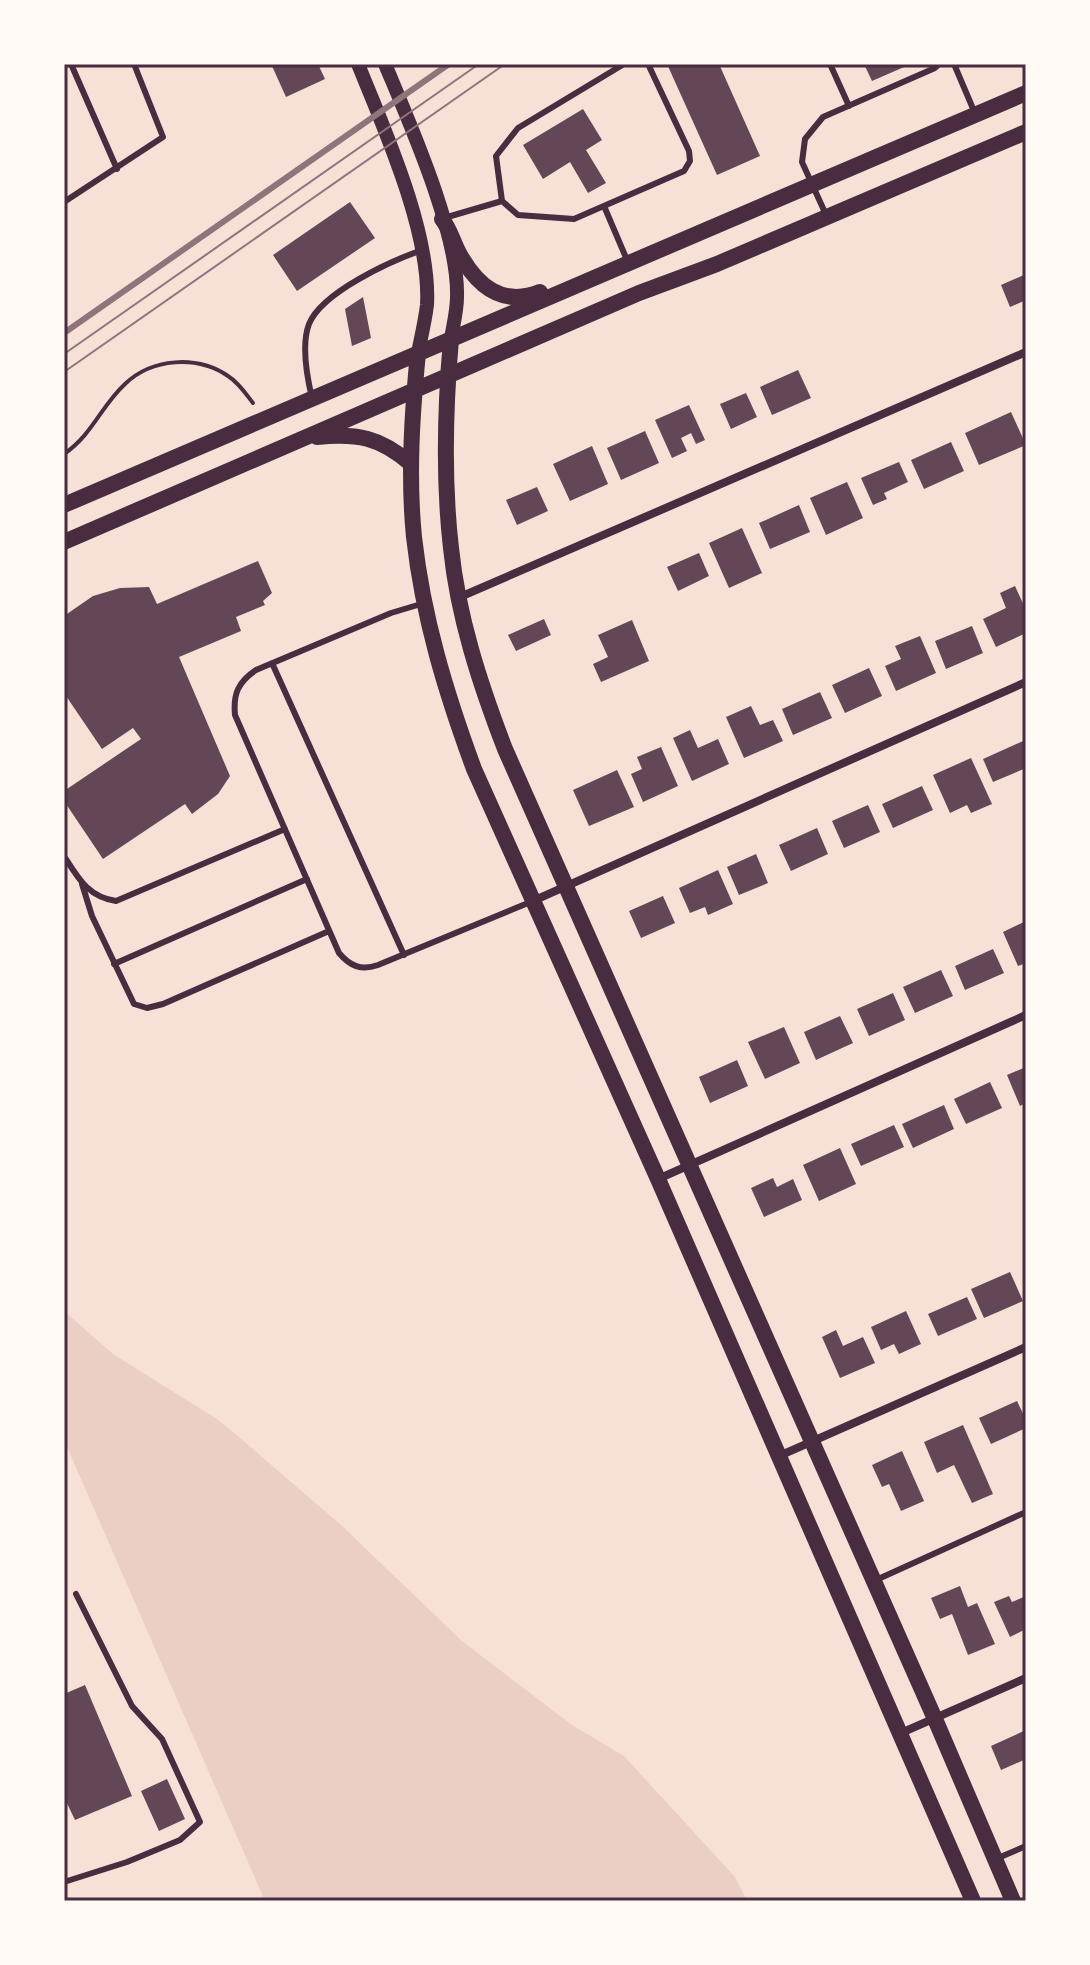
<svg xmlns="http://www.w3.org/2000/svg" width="1090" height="1965" font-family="Roboto,sans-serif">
	<rect width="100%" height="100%" fill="#f7e1d7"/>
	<path fill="#ebcfc5" d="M64 1311 113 1354 217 1419 239 1437 341 1525 462 1641 572 1725 624 1756 735 1877 747 1901H265L64 1440Z"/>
	<path fill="#644757" d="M276 64H318L325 79 286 97 272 66Z
		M667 64H719L760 156 717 175Z
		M864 64H911L872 81Z
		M583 109 602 140 586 150 606 183 588 193 570 162 543 179 523 145Z
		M350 202 375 238 297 291 273 255Z
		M1026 274V300L1010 307 1001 285Z
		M363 297 371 338 352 346 345 309Z
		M798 370 811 398 772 415 760 387Z
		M746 393 757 417 731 429 720 404Z
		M689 405 705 440 696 444 691 433 681 438 687 451 672 458 655 420Z
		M1011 412 1026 445 979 465 965 433Z
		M645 431 659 463 621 480 607 448Z
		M951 442 964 471 924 489 911 460Z
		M592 446 608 484 570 501 553 464Z
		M899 462 908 482 884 493 887 499 873 505 861 478Z
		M847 482 863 518 826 535 810 498Z
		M537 487 548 511 517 525 506 500Z
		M799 505 810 532 770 549 759 523Z
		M742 528 762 573 729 588 709 543Z
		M699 553 709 576 678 591 667 567Z
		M258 561 272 593 263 601 265 605 236 617 241 631 179 657 230 776 218 794 192 814 185 804 103 859 64 801V791L141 739 133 728 102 749 64 693V616L93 596 120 588 149 587 157 604Z
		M1015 586 1026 610V633L996 647 983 619 1006 608 1000 593Z
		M544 619 551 635 516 651 508 635Z
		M632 620 649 661 601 682 593 664 608 657 598 635Z
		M972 626 983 653 946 669 935 641Z
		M920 636 936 673 896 691 885 666 901 659 895 646Z
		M869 668 882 696 845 713 832 685Z
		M820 692 832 718 793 735 782 709Z
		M751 706 760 725 773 720 783 741 744 758 726 717Z
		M690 730 698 748 718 739 729 764 692 781 673 738Z
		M1023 741 1026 748V768L993 782 983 759Z
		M661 747 678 786 643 802 631 774 642 769 637 757Z
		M971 758 992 804 971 813 967 805 950 813 933 775Z
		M617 770 634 807 589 826 573 790Z
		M922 786 933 810 893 828 882 804Z
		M868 805 880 832 844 848 832 821Z
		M817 828 828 854 791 871 779 845Z
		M756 854 768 883 739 895 727 867Z
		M718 870 733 904 708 915 705 907 690 913 679 888Z
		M663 896 675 923 641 938 629 911Z
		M1026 921V963L1018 966 1003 932Z
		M993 949 1004 973 965 990 955 966Z
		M941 970 953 996 915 1013 903 987Z
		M893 993 905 1020 869 1036 857 1009Z
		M840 1016 853 1043 816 1060 804 1032Z
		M784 1027 800 1063 765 1079 748 1042Z
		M737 1060 748 1086 710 1103 699 1077Z
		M1026 1067V1103L1020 1106 1007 1075Z
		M990 1082 1002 1108 966 1124 954 1099Z
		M944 1105 954 1129 913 1148 902 1124Z
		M894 1125 904 1147 861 1166 851 1144Z
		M840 1148 856 1184 819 1201 803 1165Z
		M773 1178 777 1187 793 1179 802 1200 764 1217 751 1188Z
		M1010 1272 1023 1301 984 1318 971 1289Z
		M967 1297 977 1319 938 1336 928 1314Z
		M906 1311 921 1344 899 1354 894 1344 881 1350 871 1327Z
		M836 1330 843 1346 863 1337 875 1363 840 1378 822 1337Z
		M1017 1401 1026 1420V1428L991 1444 979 1418Z
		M963 1425 993 1494 972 1503 954 1465 937 1473 924 1442Z
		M902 1451 924 1501 901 1511 889 1484 882 1487 872 1465Z
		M960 1586 968 1607 977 1603 995 1644 968 1655 952 1614 940 1619 931 1598Z
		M1009 1596 1012 1602 1026 1596V1629L1010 1637 994 1602Z
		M85 1685 132 1796 75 1820 64 1797V1694Z
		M1026 1730V1759L1001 1770 991 1746Z
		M167 1779 185 1819 159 1831 141 1791Z"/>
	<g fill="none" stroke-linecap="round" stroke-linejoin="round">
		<path stroke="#4a2c40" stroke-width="4" d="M64 454C93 434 101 406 125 384 152 358 197 355 228 376 239 383 246 394 253 403"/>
		<path stroke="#4a2c40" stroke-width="6" d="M71 64 117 169
			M624 64 518 128 496 156 502 201 518 215 574 219 684 171 690 161 689 151 648 64
			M830 64 849 106
			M954 64 974 111
			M64 202 163 137 134 64
			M604 206 627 260
			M827 217 802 162 805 139 823 117 935 68 939 64
			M444 218 502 201
			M312 398C307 377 301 345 309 324 322 292 391 261 422 250
			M421 604 391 613 256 670C238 682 233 694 235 715L339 953C350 966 361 971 378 965L533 901
			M272 663 404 955
			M64 856C78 878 88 897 116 901L285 829
			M82 884 92 916 134 1004 147 1008 163 1004 329 931
			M114 964 307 879
			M876 1580 1026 1512
			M998 1858 1026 1846
			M64 1882 127 1862 180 1840 200 1822 162 1739 132 1706 76 1594"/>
		<path stroke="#4a2c40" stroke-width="8" d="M460 597 1026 352
			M535 900 1026 682
			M658 1179 1026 1015
			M779 1456 1026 1347
			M901 1733 1026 1678"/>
		<path stroke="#4a2c40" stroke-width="14" d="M358 64C385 131 431 233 427 305 425 321 421 338 418 353
			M385 64C410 124 459 234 457 297 457 311 453 326 451 339"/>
		<path stroke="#4a2c40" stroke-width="16" d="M442 219C450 229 453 242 459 253 477 286 502 307 540 292
			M451 339C445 409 443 479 451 548 458 617 480 684 505 749L935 1719 1013 1901
			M418 353C412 414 408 476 414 537 423 618 446 693 474 769L658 1179 973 1901
			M317 437C357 433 380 437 411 464
			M64 505 1026 93
			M64 542 639 293 717 264 1026 132"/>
		<path stroke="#8f747c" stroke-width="2" d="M64 354 479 64
			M64 372 505 64"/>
		<path stroke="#8f747c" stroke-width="6" d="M64 333 449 64"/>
	</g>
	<rect width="1090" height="1965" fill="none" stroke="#fffaf5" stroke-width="132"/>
	<rect x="66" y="66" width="958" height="1833" fill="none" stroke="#4a2c40" stroke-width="3"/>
</svg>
